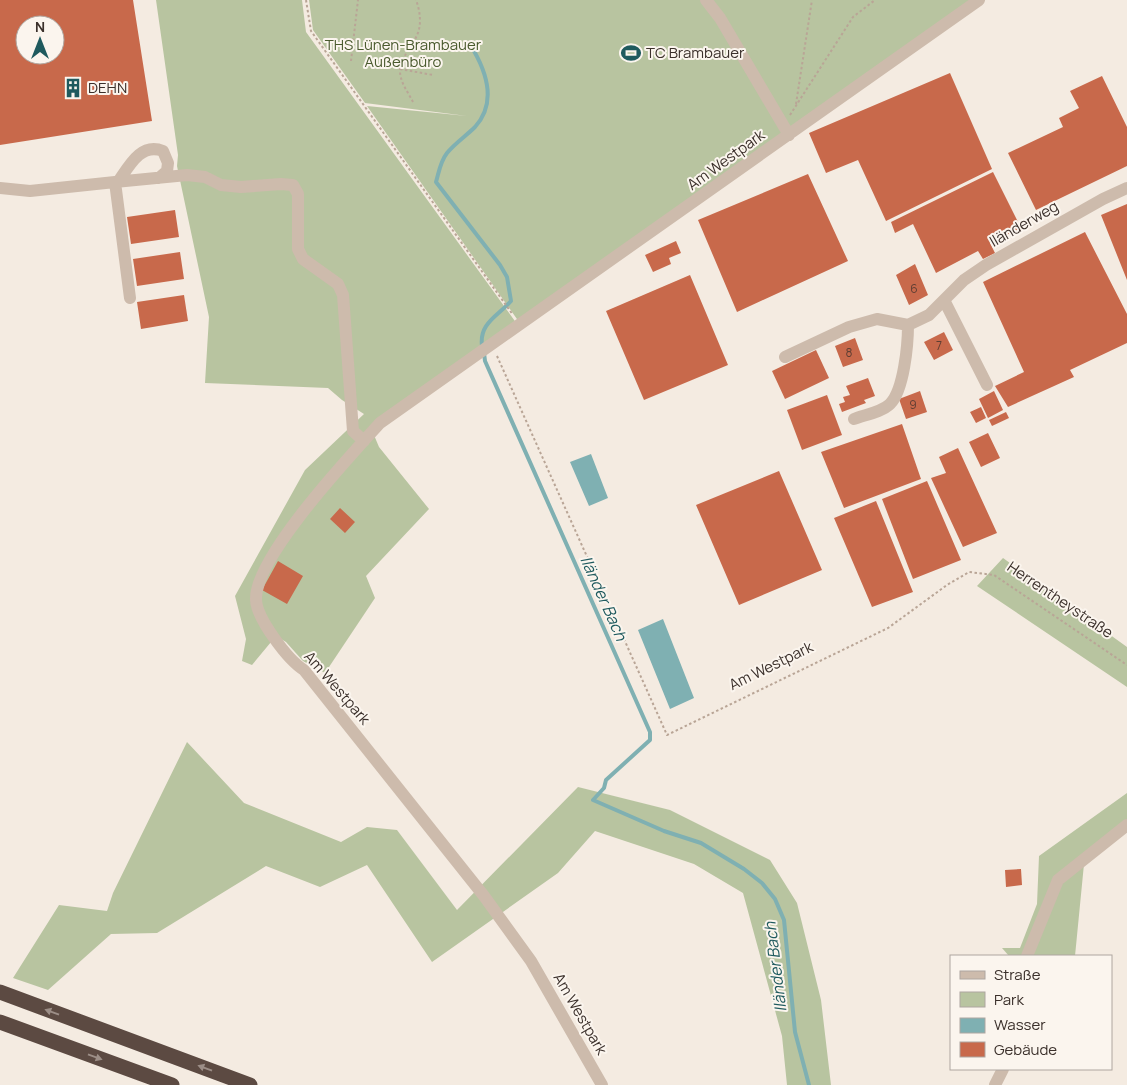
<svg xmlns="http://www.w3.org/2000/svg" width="1127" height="1085" font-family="Manrope,sans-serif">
	<rect width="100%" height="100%" fill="#f4ebe1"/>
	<path fill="#b8c4a0" d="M156 0H302L306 32 517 324 371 428 379 447 429 509 366 576 375 598 325 673 303 661 286 642 276 636 252 665 242 661 246 639 235 596 305 470 364 414 342 400 328 388 205 383 209 317 177 166 178 155Z
		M309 0H980L519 322 367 106 467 116 365 103 313 30Z
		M1003 558 1127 647V687L977 586Z
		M187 742 244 803 341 842 367 827 397 830 457 910 578 787 670 810 770 860 797 903 821 1000 831 1085H787L782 1036 743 893 694 864 595 831 558 873 432 962 367 865 320 887 266 866 157 933 111 934 48 990 13 978 59 905 107 911 113 893Z
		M1127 793V832L1084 864 1075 956H1009L1002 948H1020L1037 904 1039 856Z"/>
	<path fill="#7fb0b2" d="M591 454 608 498 589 506 570 462Z
		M663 619 694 698 670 709 638 630Z"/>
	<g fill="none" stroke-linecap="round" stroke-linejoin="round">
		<path stroke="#7fb0b2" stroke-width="4" d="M474 51C487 74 496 104 475 127 466 136 455 143 447 153 440 162 439 172 436 182L500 265 507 277 511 301C498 316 479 323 482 346
			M484 353 485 361 650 732V740L606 780 604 788 593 800 664 831 701 843 744 869 762 883 775 899 784 920 795 1032 809 1085"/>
	</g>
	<path fill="#c8694b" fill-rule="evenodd" d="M0 0H133L152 121 0 145ZM25 25H55V55H25Z
		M950 73 992 169 886 221 858 160 826 173 809 133Z
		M1102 76 1127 127V166L1036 210 1008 153 1063 127 1059 118 1079 108 1070 91Z
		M993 172 1021 228 990 243 995 253 983 259 978 251 936 273 913 224 895 233 891 222Z
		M808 174 848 261 737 312 698 220Z
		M1127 204V280L1101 215Z
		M175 210 179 237 131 244 127 217Z
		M1085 232 1127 314V343L1070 370 1074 377 1008 407 995 386 1024 372 983 282Z
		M676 241 681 253 669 258 671 264 653 272 645 255Z
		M180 252 184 279 137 286 133 259Z
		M915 264 928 295 909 305 896 275Z
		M690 275 728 365 644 400 606 311Z
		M184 295 188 321 141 329 137 302Z
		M944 332 953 350 934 360 924 342Z
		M855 338 863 360 843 367 835 346Z
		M816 350 829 378 785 399 772 371Z
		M868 378 875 396 864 400 866 403 842 412 839 404 845 402 843 397 850 395 846 386Z
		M920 391 927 412 906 419 899 399Z
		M994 391 1003 410 988 418 979 399Z
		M827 395 842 435 802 450 787 410Z
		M981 407 986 418 976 423 970 412Z
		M1006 412 1009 418 992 426 989 420Z
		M902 424 921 479 844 508 821 452Z
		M988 433 1000 458 981 467 969 442Z
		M958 448 997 533 963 547 931 478 946 473 939 457Z
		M779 471 822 570 739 605 696 505Z
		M927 481 961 560 913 579 882 499Z
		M876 501 913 592 872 607 834 518Z
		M340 508 355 522 345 533 330 519Z
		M278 561 303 576 287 604 262 590Z
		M1021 869 1022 885 1006 887 1005 870Z"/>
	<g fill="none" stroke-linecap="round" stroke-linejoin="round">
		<path stroke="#b9a596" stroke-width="2" stroke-dasharray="2.5 2.5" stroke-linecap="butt" d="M306 0 311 31 513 315
			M351 61 358 0
			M400 69 433 75
			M413 102C409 94 403 86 401 78 396 61 412 48 417 35 422 25 420 10 416 0
			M796 104 812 0
			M790 115 853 17 875 0
			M497 356 667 735 888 628 947 585 969 572 994 575 1127 665"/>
		<path stroke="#cdbbac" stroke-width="12" d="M706 0 720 18 789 135
			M115 182 187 175 205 177 221 185 241 187 281 184 293 185 298 194V249L303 259 338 284 343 295 353 431 364 441
			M118 182C129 166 141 142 163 151L168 163 167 171 159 178
			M0 188 30 191 115 182 130 298
			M944 300 987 385
			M785 357 849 327 877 319 908 325 929 315 964 280 986 265 1103 199 1127 188
			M854 419C864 415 882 412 890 404 904 390 908 344 908 325
			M1027 956 1058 880 1127 825
			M602 1085 531 961 484 896 304 670C288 660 256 618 256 599 255 557 351 455 380 423L979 0
			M995 1085 1003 1069"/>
		<path stroke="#5c4a42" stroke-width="15" d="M0 992 250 1085
			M0 1022 172 1085"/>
	</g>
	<defs><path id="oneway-solid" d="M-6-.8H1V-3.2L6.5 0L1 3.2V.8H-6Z" transform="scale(1.25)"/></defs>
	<g fill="#9c8e87">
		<use href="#oneway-solid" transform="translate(52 1012) rotate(-160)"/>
		<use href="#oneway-solid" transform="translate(95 1057) rotate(20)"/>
		<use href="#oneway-solid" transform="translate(205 1068) rotate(-160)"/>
	</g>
	<defs>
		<symbol id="stadium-bare" viewBox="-9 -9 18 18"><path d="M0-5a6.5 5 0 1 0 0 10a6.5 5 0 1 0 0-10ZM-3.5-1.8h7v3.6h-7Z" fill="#1f5a5e" stroke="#fbf5ee" stroke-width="2.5" paint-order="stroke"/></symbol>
		<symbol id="building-bare" viewBox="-9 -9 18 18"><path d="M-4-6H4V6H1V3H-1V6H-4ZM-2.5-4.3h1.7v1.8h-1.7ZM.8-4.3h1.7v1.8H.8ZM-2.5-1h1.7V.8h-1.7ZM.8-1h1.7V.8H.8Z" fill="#1f5a5e" stroke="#fbf5ee" stroke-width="2.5" paint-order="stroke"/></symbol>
	</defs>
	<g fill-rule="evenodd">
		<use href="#stadium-bare" x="617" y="39" width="28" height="28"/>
		<use href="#building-bare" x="59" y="74" width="28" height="28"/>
	</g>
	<g text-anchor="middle" stroke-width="4" stroke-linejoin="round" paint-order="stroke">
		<g font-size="12" fill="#5e3e33">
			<text x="914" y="293">6</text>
			<text x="939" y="350">7</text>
			<text x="849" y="357">8</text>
			<text x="913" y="409">9</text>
		</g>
		<g font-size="15" fill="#4a5a2e" stroke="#fbf5ee">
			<text x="403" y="50">THS Lünen-Brambauer<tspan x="403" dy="17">Außenbüro</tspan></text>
		</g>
		<g font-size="15" fill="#3b302b" stroke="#fbf5ee" text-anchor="start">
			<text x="646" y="58">TC Brambauer</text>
			<text x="88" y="93">DEHN</text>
		</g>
		<g font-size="15" fill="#3b302b" stroke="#fbf5ee">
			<text transform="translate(726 160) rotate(-36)" y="5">Am Westpark</text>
			<text transform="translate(1024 224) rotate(-30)" y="5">Iländerweg</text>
			<text transform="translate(1060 600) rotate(34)" y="5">Herrentheystraße</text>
			<text transform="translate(771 666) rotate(-26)" y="5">Am Westpark</text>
			<text transform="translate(337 688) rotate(49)" y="5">Am Westpark</text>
			<text transform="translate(580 1014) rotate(60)" y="5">Am Westpark</text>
		</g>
		<g font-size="16" font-style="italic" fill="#1f5a5e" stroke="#fbf5ee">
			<text transform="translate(604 598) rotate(66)" y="6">Iländer Bach</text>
			<text transform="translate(775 967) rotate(-97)" y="6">Iländer Bach</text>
		</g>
	</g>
	<rect x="950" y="955" width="162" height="115" fill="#fbf5ee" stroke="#aea6a0"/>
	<rect x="960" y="971" width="25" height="8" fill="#cdbbac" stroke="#aea6a0"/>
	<text x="994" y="980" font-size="15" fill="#3b302b">Straße</text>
	<rect x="960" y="992" width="25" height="15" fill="#b8c4a0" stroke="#aea6a0"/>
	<text x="994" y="1005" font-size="15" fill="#3b302b">Park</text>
	<rect x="960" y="1018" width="25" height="15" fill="#7fb0b2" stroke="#aea6a0"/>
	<text x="994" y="1030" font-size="15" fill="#3b302b">Wasser</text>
	<rect x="960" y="1042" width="25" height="15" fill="#c8694b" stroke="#aea6a0"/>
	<text x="994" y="1055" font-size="15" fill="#3b302b">Gebäude</text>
	<g transform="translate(40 40)"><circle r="24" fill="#fbf5ee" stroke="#aea6a0"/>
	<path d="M0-4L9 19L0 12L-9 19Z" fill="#1f5a5e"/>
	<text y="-8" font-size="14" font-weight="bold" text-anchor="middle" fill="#3b302b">N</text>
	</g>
</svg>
